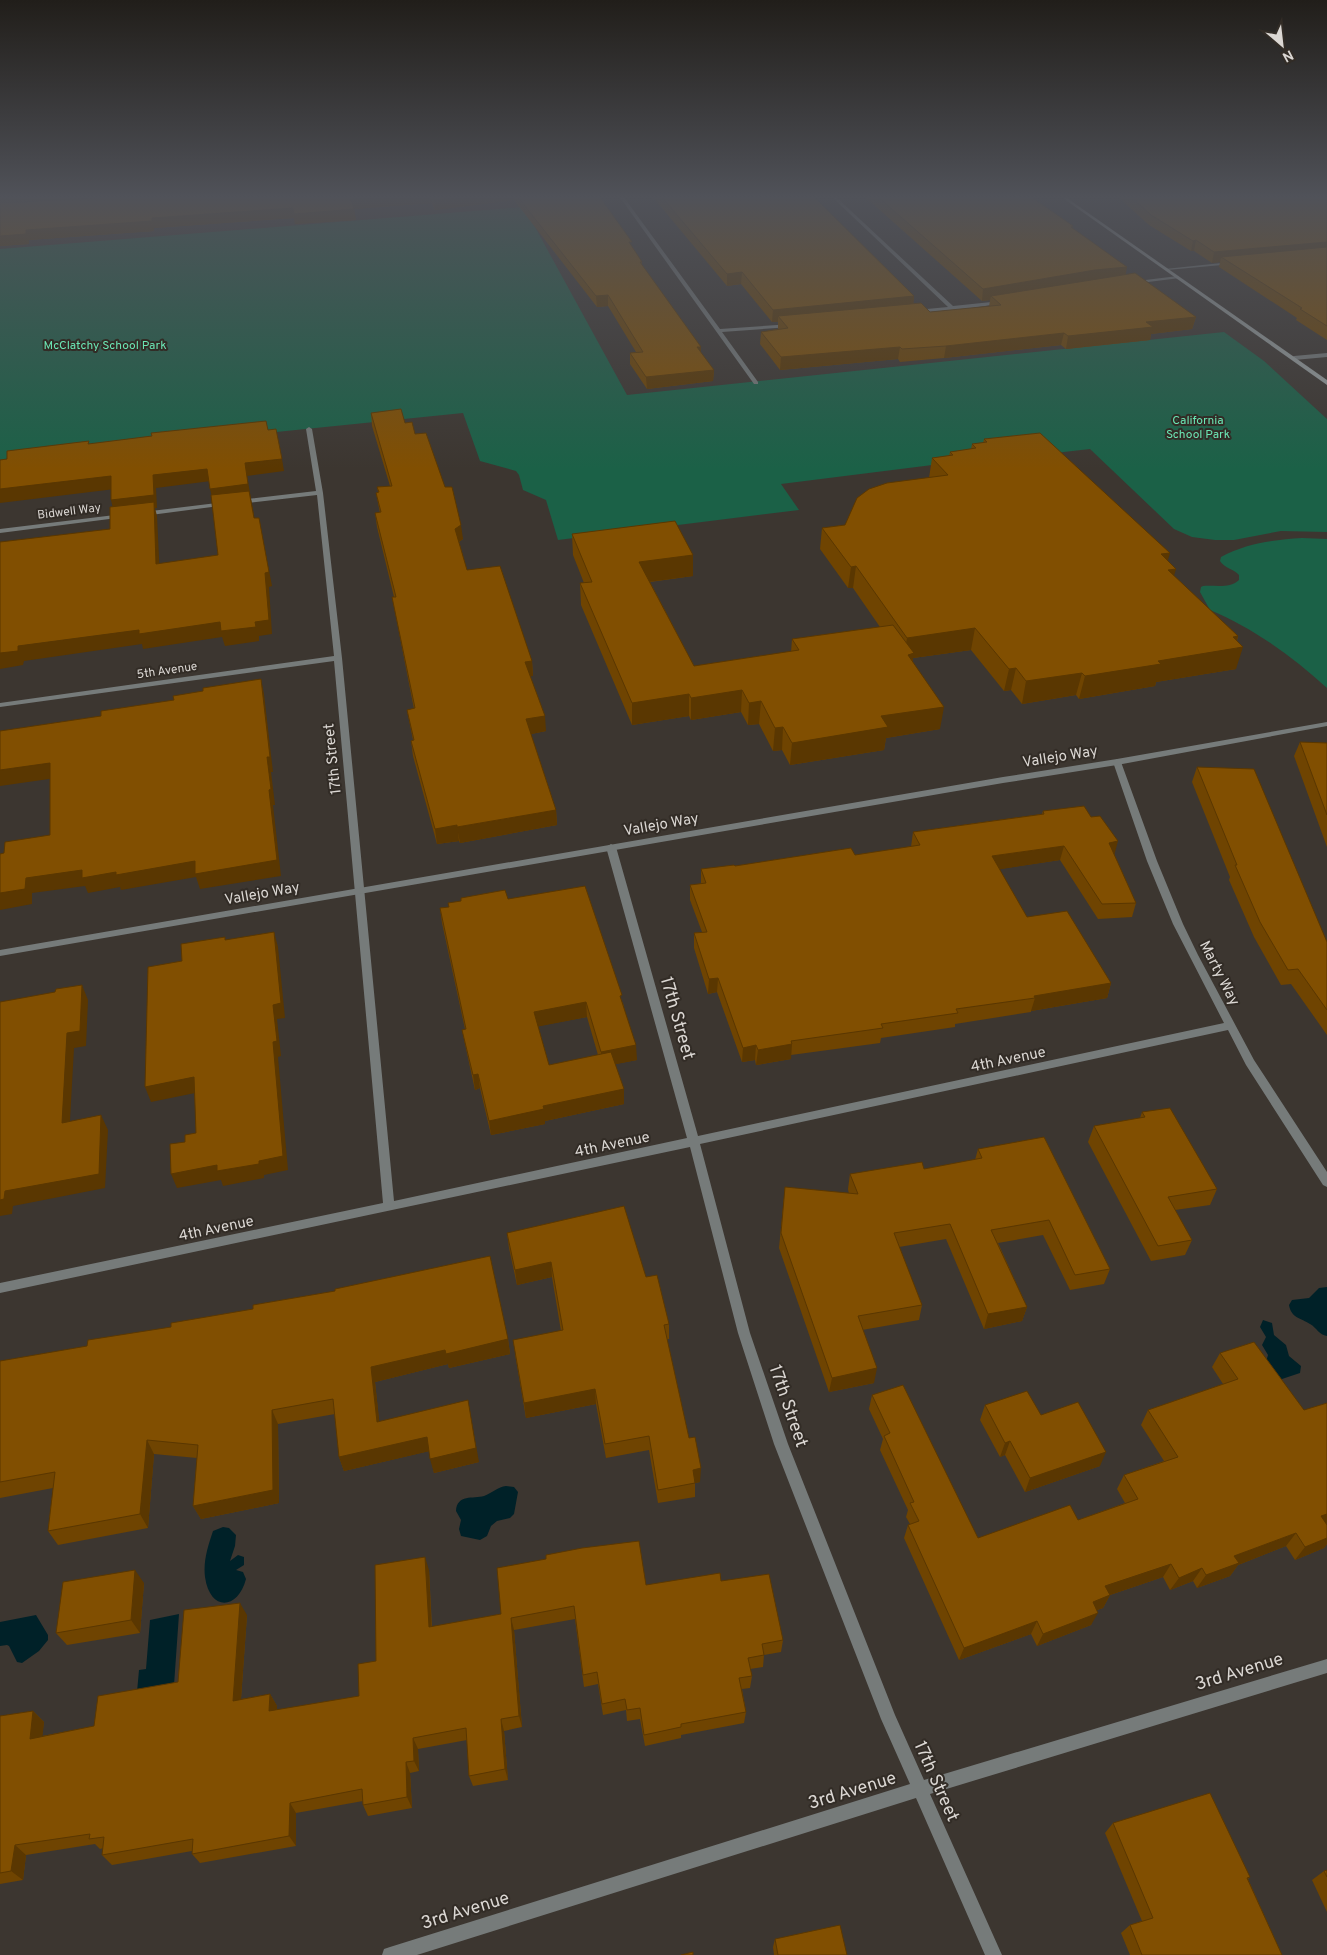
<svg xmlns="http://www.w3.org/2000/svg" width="1327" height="1955" font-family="Overpass,sans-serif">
	<rect width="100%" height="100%" fill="#3c3630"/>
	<path fill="#1b6147" d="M524 207 627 395 1224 332 1264 361 1327 419V532L1281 531 1234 540H1215L1192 537 1174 529 1090 449 1055 453 1051 450 781 484 799 510 558 540 546 500 523 490 519 475 516 471 480 461 463 413 0 460V249Z
		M1302 538 1327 539V688C1292 656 1253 628 1210 610L1200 592 1201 587 1203 586C1216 585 1229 589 1239 580V575C1234 569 1224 568 1220 561L1221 557C1247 543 1273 540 1302 538Z"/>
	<path fill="#002128" d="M1327 1287V1336C1319 1335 1317 1328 1310 1324 1301 1318 1291 1318 1289 1305L1292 1300 1309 1298 1319 1288Z
		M1263 1320 1272 1323 1274 1335 1286 1345 1289 1356 1301 1366 1300 1373 1279 1380 1266 1362 1268 1355 1262 1345 1266 1337 1260 1327Z
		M506 1486 514 1487 518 1492 514 1514 510 1518 497 1521 491 1526 487 1536 480 1540 461 1536 459 1529 461 1520 456 1511C457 1494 473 1499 484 1496 492 1493 498 1487 506 1486Z
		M223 1527 229 1528 236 1535 235 1546 230 1561 238 1555 244 1557V1565L236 1570 243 1572 246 1579C238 1610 210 1612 205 1577 203 1561 208 1546 213 1531Z
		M179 1614 174 1685 137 1692 139 1670 146 1669 150 1620Z
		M36 1615 48 1635V1640L39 1651 22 1663 17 1662 9 1646 7 1645 0 1646V1622Z"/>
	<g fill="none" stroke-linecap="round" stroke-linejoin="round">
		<path fill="#767b7a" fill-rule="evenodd" d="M619 196H623L720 329 792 324 793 325 790 327 722 332 758 382V384H754Z
			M831 196H835L953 306 1001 301 1004 303 953 311 914 313 913 312 916 310 948 307Z
			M1231 262 1233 264 1167 270 1165 269Z
			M1178 276 1180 278 1132 284 1129 282Z
			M1327 353V357L1294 360 1291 358 1294 356Z
			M309 427 312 429 323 493 342 658 394 1201 687 1138 606 847 611 844 616 847 698 1136 1224 1023 1173 924 1147 861 1113 762 1117 759 1121 762 1157 861 1183 924 1198 955 1254 1060 1327 1172V1187L1323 1185 1246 1065 1228 1030 700 1144 750 1333 788 1444 895 1715 924 1780 1327 1659V1673L930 1794 1002 1955H985L916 1798 417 1955H382L384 1949 390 1947 910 1784 881 1719 774 1444 738 1333 690 1147 0 1293V1283L383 1203 334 661 0 707V703L334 656 317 495 239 504 236 502 239 500 316 491 306 429Z
			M225 502 228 504 227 505 143 516 140 514 143 512Z
			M123 514 126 516 125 517 0 533V529Z"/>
		<path fill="#767b7a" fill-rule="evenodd" d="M1327 722V726L1117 765 1003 783 0 956V950L1003 777 1117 759Z"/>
		<path fill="#99a09f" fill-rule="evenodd" d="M1060 196H1064L1327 380V385Z"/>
	</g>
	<path fill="#6f4401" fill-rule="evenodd" d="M0 196H599L642 262V265L701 347V353L714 370 713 381 647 389 630 364V353L636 352 608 306 597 307 514 200 435 210 432 203 354 209 356 220 295 224 294 218 154 228V231L29 240V244L0 246Z
		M652 196H813L914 296 913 304 930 312 989 307 990 300 982 301 864 196H1030L1073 226 1072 228 1126 275 1196 317 1192 329 1151 334 1150 340 1066 349 1061 345 944 358 900 362 898 359 780 370 760 344 761 332 778 329V322H772L741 284 727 286Z
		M1117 196H1327V340L1296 320 1297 318 1219 267 1220 262 1212 263 1194 251H1191L1149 225Z
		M371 413 405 423 415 434 463 539 459 542 467 570 532 661 533 676H530L546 731 531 734 556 810 557 825 460 843 459 841 437 844 413 756 411 741 413 740 407 710 414 709 395 612 392 597H394L377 527 375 513H380L376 493 378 492 377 487 390 486 372 426Z
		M984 439 1168 561 1174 576 1238 636 1237 641 1236 669 1156 682 1155 686 1079 699 1076 695 1022 704 1011 690 1004 691 971 650 913 658V662L940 729 886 738 884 750 790 765 782 750 773 751 759 724 748 725 741 712 691 720 689 716 632 725 581 605 580 583H584L573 555 572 534 693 555V576L650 582 694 666 791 652 792 639 880 627 853 588H848L820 549 822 528 845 525 929 478 932 458 949 456 950 452 971 449 972 444 983 443Z
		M1300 742 1327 743V847L1294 756Z
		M1197 767 1327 942V1035L1291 984 1281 985 1254 937 1229 880 1230 877 1192 782Z
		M1043 811 1114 854 1136 903 1132 917 1098 919 1060 860 999 869 1027 917 1111 983 1107 998 1031 1011V1012L955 1024V1027L881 1038 880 1043 791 1055V1059L756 1065 755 1060 742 1062 717 992 708 994 694 948V933L702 932 690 900V885L701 884V869L855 855 911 847 913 832 1042 814Z
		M508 899 623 1003 637 1060 615 1064 624 1104 545 1121V1124L491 1135 480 1088 475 1090 465 1044 462 1030 465 1029 442 923 440 908ZM587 1017 598 1055 549 1065 538 1026Z
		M1142 1112 1217 1189 1210 1205 1175 1210 1192 1240 1185 1255 1151 1261 1088 1142 1094 1126 1140 1118Z
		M978 1149 1110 1269 1104 1284 1070 1290 1043 1235 998 1243 1027 1307 1022 1321 984 1329 946 1239 899 1247 922 1305 919 1320 862 1330 874 1383 829 1392 779 1248 785 1187 849 1194 848 1189 850 1174 924 1169 975 1160Z
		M507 1233 646 1277 669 1324V1339H667L689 1438 700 1482 695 1483V1497L658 1503 649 1450 606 1458 596 1404 526 1418 515 1354 561 1331 552 1277 517 1285 509 1248Z
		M508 1339 510 1354 449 1368 448 1364 375 1382 379 1421 479 1462 434 1473 429 1451 344 1471 339 1457 335 1414 278 1424 279 1503 201 1519 193 1506 197 1458 154 1454 148 1528 58 1545 48 1531 53 1488 0 1498V1361Z
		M1220 1353 1304 1410 1327 1403V1523L1326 1524 1327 1525V1544L1324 1548 1295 1560 1286 1546 1238 1565 1230 1576 1197 1588 1193 1581 1170 1590 1163 1577 1110 1595 1103 1608 1097 1610 1091 1625 1037 1646 1031 1634 959 1660 904 1538 908 1525 910 1524 906 1517 908 1510 880 1450 883 1439 869 1409 872 1395 978 1538 1078 1520 1125 1503 1117 1489 1124 1475 1164 1461 1141 1425 1148 1410 1223 1384 1212 1367Z
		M985 1405 1041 1415 1100 1466 1025 1492 1005 1455 1000 1457 980 1420Z
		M429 1570 432 1627 501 1614 646 1585 721 1581 783 1640 781 1652 764 1655 763 1667 750 1669 752 1676 750 1688 742 1689 746 1712 744 1723 681 1735V1738L645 1746 640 1719 627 1721 626 1710 603 1715 598 1684 584 1687 575 1619 514 1630 522 1727 504 1731 508 1780 473 1786 469 1776 467 1740 418 1749 419 1771 410 1773 412 1808 368 1816 363 1805V1801L296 1813V1846L200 1863 192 1854V1851L112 1865 102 1855 103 1848 100 1849 95 1844 26 1855 23 1880 0 1884V1716L33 1711 44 1722 42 1736 94 1726 178 1682 247 1615 241 1699 270 1694 277 1706 276 1710 359 1696 376 1661Z
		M144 1583 140 1633 67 1645 56 1633Z
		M1113 1823 1250 1877 1248 1879 1282 1955H1130L1121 1933 1130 1925 1142 1921 1105 1833Z
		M1327 1870V1912L1312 1880 1324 1871Z
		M775 1939 847 1955H774L773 1947Z"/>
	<path fill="#5a3701" d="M402 196H431L432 203 353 209 351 199Z
		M471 196H513L514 200 435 210 434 200Z
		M293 208 354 209 356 220 295 224 294 218 154 228V231L29 240V244L0 246V236L26 230 152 218Z
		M1196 240 1194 251H1191L1193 241Z
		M1327 242V253L1221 257 1220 262 1212 263 1214 252Z
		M1127 267 1125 279 991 296 990 300 982 301 983 289 1095 270Z
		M742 272 741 284 727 286V274Z
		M608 295V306L597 307 596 296Z
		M914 296 913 309 778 316V322H772L773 310Z
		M1196 317 1192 329 1151 334 1150 340 1066 349 1068 336 1146 322Z
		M1064 333 1061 345 944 358 946 346Z
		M697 347H701V358Z
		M900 347 898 359 780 370 781 357Z
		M714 370 713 381 647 389 646 377Z
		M282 459 284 471 247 476 257 532 213 501 210 489 245 463Z
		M207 469 211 481 156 488 157 508H155L157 516 160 578 114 513 111 500 153 475Z
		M111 476 115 489 0 503V489Z
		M259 518 272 586 269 587 272 634 259 636V641L225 646 222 637 143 649 142 644 24 661 23 665 0 669V653L18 646 139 630 220 622H255Z
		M461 525 463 539 457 543 455 529Z
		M1170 553 1164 574 1161 554Z
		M693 555V576L640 583 639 562Z
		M856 566 853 588H848L851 567Z
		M1176 569 1170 590 1168 570Z
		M975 628 971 650 913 658 911 676 903 660 907 638Z
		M1238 636 1234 649 1243 647 1236 669 1156 682 1155 686 1079 699 1085 676 1158 661 1233 637Z
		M532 661 533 676 526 677 525 662Z
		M1016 668 1011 690 1004 691 1009 669Z
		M1082 673 1076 695 1022 704 1026 681Z
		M261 679 264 694 273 772H271L275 805H273L281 876 200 889 196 877 121 890 120 887 88 893 85 886 32 893V904L0 910V893L26 878 269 790 267 757Z
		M742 690 741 712 691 720V698Z
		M689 694V716L632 725V703Z
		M761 701 759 724 748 725 749 703Z
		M944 707 940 729 886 738 884 750 790 765 792 743 881 716Z
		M545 716 546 731 527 735 526 719Z
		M783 727 782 750 773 751 775 728Z
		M50 763 56 778 0 786V770Z
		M556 810 557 825 460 843 457 827Z
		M457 825 459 841 437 844 435 829Z
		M1118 841 1114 856 1109 843Z
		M1064 846 1060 860 989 871 992 856Z
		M274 932 278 947 285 1018 277 1019 281 1056 278 1057 288 1170 264 1175V1178L223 1186 221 1180 177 1188 171 1174 273 1042V1005Z
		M718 978 717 992 708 994 709 979Z
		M1111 983 1107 998 1031 1011 1035 998 1034 996Z
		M82 985 88 1000 86 1046 74 1048 69 1138 62 1123 67 1033Z
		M586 1002 587 1017 536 1027 534 1012Z
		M792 1044 791 1059 756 1065 758 1050Z
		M636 1045 637 1060 602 1067 601 1052Z
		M756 1045 755 1060 742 1062 743 1048Z
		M478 1074 480 1088 475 1090 473 1075Z
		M194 1077 200 1092 151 1102 145 1087Z
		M624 1089V1104L545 1121V1124L491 1135 489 1121 543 1106Z
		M101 1115 108 1130 105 1188 13 1206 12 1214 0 1216V1200L5 1191Z
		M551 1262 552 1277 517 1285 515 1270Z
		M1027 1307 1022 1321 984 1329 988 1314Z
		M508 1339 510 1354 449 1368 448 1364 375 1382 381 1436 377 1422 371 1367 445 1350Z
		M877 1368 874 1383 829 1392 832 1378Z
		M595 1389 596 1404 526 1418 524 1403Z
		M468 1400 479 1462 434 1473 430 1459Z
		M272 1410 278 1424 279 1503 201 1519 193 1506Z
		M427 1437 430 1451 344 1471 339 1457Z
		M147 1440 154 1454 148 1528 140 1514Z
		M1010 1441 1005 1455 1000 1457 1005 1443Z
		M1106 1452 1100 1466 1025 1492 1030 1478Z
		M701 1468 700 1482 692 1484 693 1470Z
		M1327 1514V1523L1311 1530 1321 1516Z
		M1296 1533 1286 1546 1238 1565 1230 1576 1197 1588 1206 1575 1234 1556Z
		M1327 1538V1544L1324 1548 1295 1560 1305 1547Z
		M425 1557 429 1570 432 1639 429 1627Z
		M1171 1564 1163 1577 1098 1599 1105 1586Z
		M1202 1568 1193 1581 1170 1590 1179 1578Z
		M135 1570 144 1583 140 1633 131 1620Z
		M1110 1595 1103 1608 1086 1614 1093 1602Z
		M240 1603 247 1615 240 1712 233 1701Z
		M1098 1613 1091 1625 1037 1646 1043 1634Z
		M511 1618 514 1630 522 1727 519 1716Z
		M1037 1621 1031 1634 959 1660 964 1648Z
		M270 1694 277 1706 276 1723 269 1711Z
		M33 1711 44 1722 41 1750 30 1739Z
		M501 1719 504 1731 508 1780 505 1769Z
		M413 1738 418 1749 419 1771 414 1761Z
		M406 1762 410 1773 412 1808 407 1797Z
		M290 1803 296 1813V1846L289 1836Z
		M15 1845 26 1855 23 1880 11 1871Z"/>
	<path fill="#814f01" stroke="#5a3701" d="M0 196H46L0 198Z
		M133 196H402L351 199 354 209 294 214 293 208 152 218V221L26 230V234L0 236V203Z
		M432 196H471L434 200Z
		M517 196H599L632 242H629L642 262H640L701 347H697L714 370 646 377 630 353 643 352 608 295 596 296Z
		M661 196H813L914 296 773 310 742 272 727 274Z
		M877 196H1030L1073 226 1071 227 1127 267 1095 270 983 289Z
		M1130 196H1327V242L1214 252 1196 240 1193 241 1151 215Z
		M1327 247V326L1300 309 1302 308 1221 257Z
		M1135 273 1196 317 1146 322 1153 327 1068 336 1064 333 946 346 902 349 900 347 781 357 761 332 788 328 778 316 921 303 930 312 1001 305 991 296Z
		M401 409 405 423 412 422 415 434 426 433 445 487H452L461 525 455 529 467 570 500 566 532 661 525 662 545 716 526 719 556 810 457 827V825L435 829 411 741 414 740 407 710 415 708 392 597H396L375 513 381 512 376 493 379 492 377 487 392 486 371 413Z
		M266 421 268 430 276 429 282 459 245 463 248 484 210 489 207 469 153 475 154 495 111 500V476L0 489V460L7 459V451L89 441 88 444 152 436 151 433Z
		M1040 433 1170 553 1161 554 1176 569 1168 570 1238 636 1233 637 1243 647 1158 661 1161 664 1085 676 1082 673 1026 681 1016 668 1009 669 975 628 907 638 856 566 851 567 822 528 845 525 857 498 869 489 887 483 948 475 932 458 953 455 950 452 976 448 972 444 987 442 984 439Z
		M249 491 254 518H259L269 572 265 573 269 620 255 622 256 627 221 631 220 622 139 634V630L18 646V651L0 653V542L110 529V507L154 502 156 564 218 555 211 495Z
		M675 521 693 555 639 562 694 666 799 650 792 639 893 625 914 653 908 655 944 707 881 716 888 727 792 743 783 727 775 728 761 701 749 703 742 690 691 698 689 694 632 703 580 583 592 582 572 534Z
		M261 679 270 757H267L271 789 269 790 277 860 195 874V861L116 875V872L82 878V870L26 878 25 889 0 893V854L4 853 5 842 50 835V763L0 770V731L101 716V711L174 700 173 696 203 691V688Z
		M1300 742 1327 743V815Z
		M1197 767 1254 769 1327 942V1010L1298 969 1288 970 1260 922 1235 865H1237Z
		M1084 806 1091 817 1100 816 1118 841 1109 843 1136 903 1102 904 1064 846 992 856 1027 917 1067 911 1111 983 1034 996 1035 998 956 1009 958 1013 881 1024 883 1028 791 1041 792 1044 758 1050 756 1045 743 1048 718 978 709 979 694 933 707 932 690 885 706 883 701 869 734 865 735 866 851 848 855 855 920 845 913 832 1044 814 1043 811Z
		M585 886 622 995 620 996 636 1045 601 1052 586 1002 534 1012 549 1065 611 1052 624 1089 543 1106 544 1109 489 1121 478 1074 473 1075 462 1030 466 1029 440 908 449 907 448 903 461 901V898L505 890 508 899Z
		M274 932 281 1003 273 1005 277 1041 273 1042 283 1156 259 1161V1164L217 1171V1165L171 1174 170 1144 185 1142V1135L196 1133 194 1077 145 1087 148 967 182 961 181 944 225 937V940Z
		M82 985 80 1031 67 1033 62 1123 101 1115 99 1174 5 1191 4 1199 0 1200V1002L55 992 56 989Z
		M1170 1108 1217 1189 1168 1197 1192 1240 1158 1246 1094 1126 1145 1117 1142 1112Z
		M1044 1137 1110 1269 1075 1275 1049 1220 991 1230 1027 1307 988 1314 950 1224 894 1233 922 1305 858 1316 877 1368 832 1378 781 1233 785 1187 858 1194 850 1174 922 1162 924 1169 982 1158 978 1149Z
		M624 1206 646 1277 657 1275 669 1324 664 1325 689 1438 695 1437 701 1468 693 1470 695 1483 658 1490 649 1436 605 1444 595 1389 524 1403 513 1340 563 1330 551 1262 515 1270 507 1233Z
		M490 1256 508 1339 446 1354 445 1350 371 1367 377 1422 468 1400 476 1448 430 1459 427 1437 339 1457 333 1399 272 1410 273 1490 193 1506 198 1445 147 1440 140 1514 48 1531 55 1472 0 1482V1361L87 1346 88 1340 171 1327V1323L253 1309V1305L335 1291V1289Z
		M1254 1342 1304 1410 1327 1403V1514L1321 1516 1327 1525V1538L1305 1547 1296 1533 1234 1556 1239 1563 1206 1575 1202 1568 1179 1578 1171 1564 1105 1586 1110 1595 1093 1602 1098 1613 1043 1634 1037 1621 964 1648 908 1525 919 1521 910 1503 914 1502 884 1436 890 1433 872 1395 903 1385 978 1538 1070 1505 1078 1520 1138 1499 1124 1475 1178 1457 1148 1410 1238 1379 1220 1353Z
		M1027 1391 1041 1415 1078 1402 1106 1452 1030 1478 1010 1441 1005 1443 985 1405Z
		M639 1541 646 1585 720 1573 721 1581 769 1574 783 1640 762 1644 764 1655 748 1658 752 1676 739 1678 746 1712 681 1724V1727L644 1735 640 1708 627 1710 625 1699 602 1704 597 1672 583 1675 574 1606 511 1618 519 1716 501 1719 505 1769 469 1776 466 1728 413 1738 414 1761 406 1762 407 1797 363 1805 362 1789 290 1803 289 1836 192 1854 193 1839 102 1855 104 1837 89 1839 90 1834 15 1845 11 1871 0 1873V1716L33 1711 30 1739 94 1726 98 1696 178 1682 184 1610 240 1603 233 1701 270 1694 269 1711 359 1696 358 1664 376 1661 375 1565 425 1557 429 1627 501 1614 497 1568 546 1559V1555L582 1548Z
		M135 1570 131 1620 56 1633 63 1582Z
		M1210 1793 1250 1877 1247 1878 1282 1955H1142L1130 1925 1153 1918 1113 1823Z
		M1327 1870V1877L1324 1871Z
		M840 1925 847 1955H778L775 1939Z
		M693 1952V1955H681Z"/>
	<linearGradient id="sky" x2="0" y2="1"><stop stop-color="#211e1a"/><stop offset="0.42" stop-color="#505259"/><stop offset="1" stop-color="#505259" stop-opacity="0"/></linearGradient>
	<rect width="1327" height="469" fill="url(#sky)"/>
	<g text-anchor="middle" stroke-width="4" stroke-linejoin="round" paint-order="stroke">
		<g font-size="12" fill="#6be7b5" stroke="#322c26">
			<text x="105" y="349">McClatchy School Park</text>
			<text x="1198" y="424">California<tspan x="1198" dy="14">School Park</tspan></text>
		</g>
		<g font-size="12" fill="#dbd7d3" stroke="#322c26">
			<text transform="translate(69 511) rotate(-7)" y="4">Bidwell Way</text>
			<text transform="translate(167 670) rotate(-8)" y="4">5th Avenue</text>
		</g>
		<g font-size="15" fill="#dbd7d3" stroke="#322c26">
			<text transform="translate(1060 756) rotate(-9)" y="5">Vallejo Way</text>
			<text transform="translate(332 759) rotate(-96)" y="5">17th Street</text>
			<text transform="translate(661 824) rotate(-10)" y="5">Vallejo Way</text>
			<text transform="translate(262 893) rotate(-10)" y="5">Vallejo Way</text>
			<text transform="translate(1220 973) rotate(63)" y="5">Marty Way</text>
			<text transform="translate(1008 1059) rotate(-12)" y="5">4th Avenue</text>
			<text transform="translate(612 1144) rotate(-12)" y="5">4th Avenue</text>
			<text transform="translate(216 1228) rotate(-12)" y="5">4th Avenue</text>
		</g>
		<g font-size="18" fill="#dbd7d3" stroke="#322c26">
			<text transform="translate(678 1018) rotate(74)" y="6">17th Street</text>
			<text transform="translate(789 1406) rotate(71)" y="6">17th Street</text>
			<text transform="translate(1239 1671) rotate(-17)" y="6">3rd Avenue</text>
			<text transform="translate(937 1781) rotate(66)" y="6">17th Street</text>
			<text transform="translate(852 1790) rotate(-17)" y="6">3rd Avenue</text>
			<text transform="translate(465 1910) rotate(-17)" y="6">3rd Avenue</text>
		</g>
	</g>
	<g transform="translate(1282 45) rotate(152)" stroke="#322c26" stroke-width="4" paint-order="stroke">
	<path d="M0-4L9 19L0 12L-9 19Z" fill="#dbd7d3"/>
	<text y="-8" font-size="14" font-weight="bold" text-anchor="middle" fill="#dbd7d3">N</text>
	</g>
</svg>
